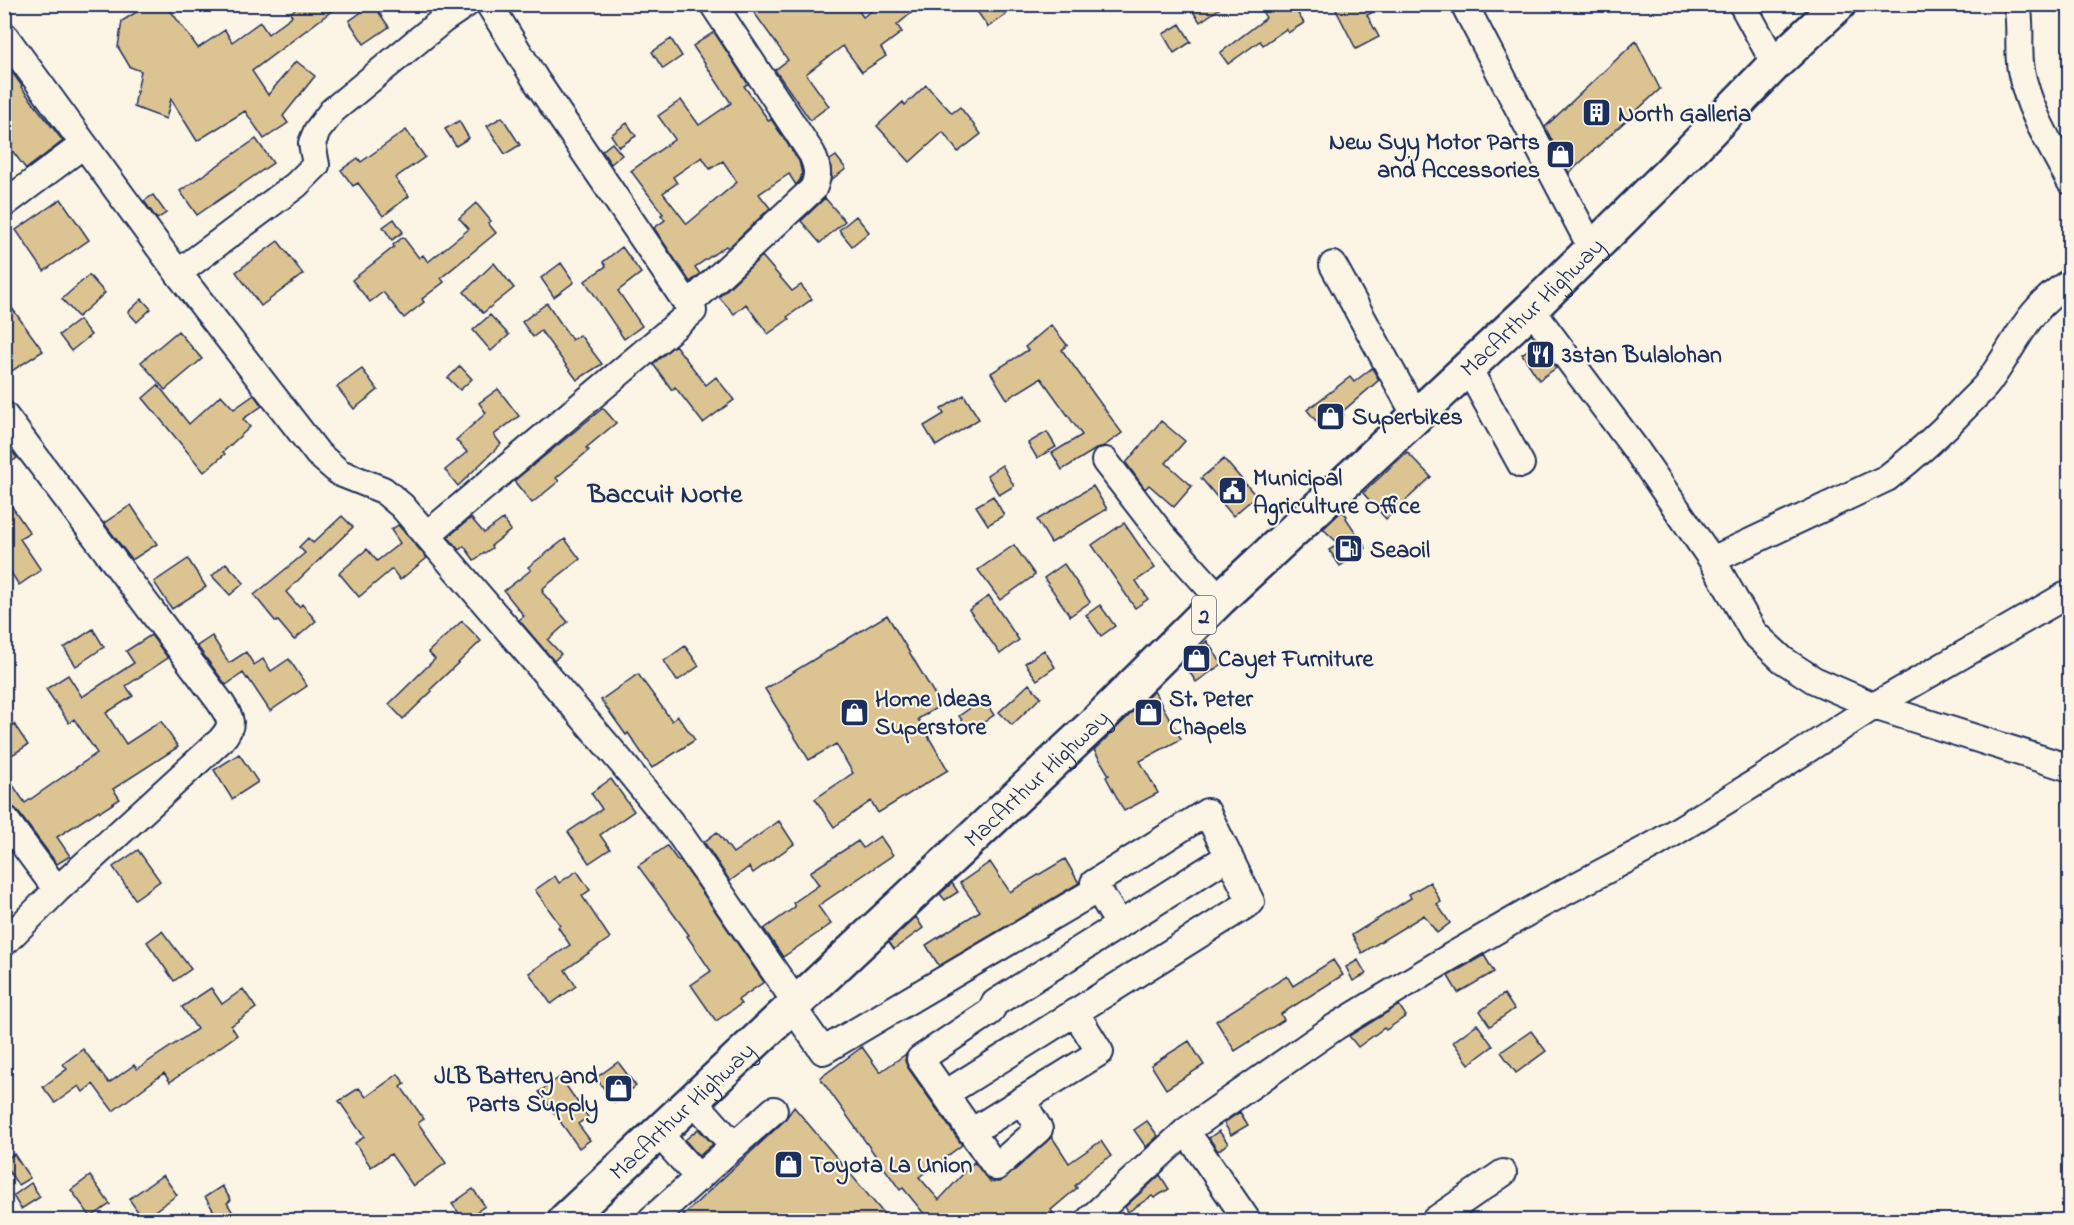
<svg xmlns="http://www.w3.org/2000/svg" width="2074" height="1225" font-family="'Indie Flower',sans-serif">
	<rect width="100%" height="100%" fill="#fcf5e5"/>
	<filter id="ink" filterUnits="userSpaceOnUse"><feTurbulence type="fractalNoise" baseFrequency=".0167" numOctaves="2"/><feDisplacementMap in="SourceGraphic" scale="12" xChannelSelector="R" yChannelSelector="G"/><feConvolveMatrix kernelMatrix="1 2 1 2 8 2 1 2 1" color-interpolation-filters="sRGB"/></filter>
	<g filter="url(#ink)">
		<path fill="#dcc392" stroke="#1b2f5e" stroke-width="1.5" fill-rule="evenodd" d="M303 4H341L252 71 268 95 296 61 315 76 283 116 288 123 264 139 245 111 197 141 171 99 166 119 134 107 141 71 130 67 118 47 122 21 146 6 170 10 198 48 225 30 232 42 260 22 268 34 292 16 290 13Z
			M373 4 389 27 364 44 349 21Z
			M748 4H854L863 17 881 4H922L897 25 902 32 881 48 886 56 862 72 843 46 806 74 829 106 810 120 775 70 788 60Z
			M972 4H998L1006 15 988 27Z
			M1188 4H1226L1200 22Z
			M1258 4H1292L1304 23 1288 33 1286 29 1263 45 1260 41 1228 64 1220 53 1266 18Z
			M1333 4H1389L1367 15 1379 37 1356 49Z
			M1180 24 1191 42 1174 53 1163 34Z
			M714 32 748 84 744 86 769 121 771 119 799 161 802 174 800 180 796 185 789 174 759 194 770 208 728 248 726 246 695 267 700 274 690 282 654 228 665 220 661 215 663 214 631 171 675 139 658 116 681 100 699 125 731 103 693 46ZM702 157 710 169 723 161 737 182 687 224 663 193 677 183 673 177Z
			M671 39 682 56 663 69 652 52Z
			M1636 41 1660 89 1569 173 1545 127Z
			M4 61 22 86 21 87 63 141 26 169 4 140Z
			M926 85 952 113 960 107 981 134 958 152 943 132 910 162 877 126 903 102 905 105Z
			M502 117 520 145 505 154 487 126Z
			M459 121 469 138 456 146 445 129Z
			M627 123 636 136 619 147 611 135Z
			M406 130 425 157 395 178 409 196 383 216 358 183 353 186 341 170 358 158 361 162Z
			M256 139 273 163 197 215 180 191Z
			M612 143 622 155 611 164 602 151Z
			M836 156 846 169 832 179 830 160Z
			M153 195 166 213 157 219 144 201Z
			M825 198 845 221 820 243 801 221Z
			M61 199 89 240 44 271 16 230Z
			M476 203 491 221 488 223 496 233 441 278 444 282 422 299 424 302 404 318 383 292 370 302 352 280 394 247 393 245 403 237 419 258 423 255 428 262 469 229 459 218Z
			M856 216 869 232 852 246 839 230Z
			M394 219 403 232 392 240 383 227Z
			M278 241 303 274 261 306 236 272Z
			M622 247 641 273 618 291 642 326 624 339 585 281 606 266 603 262Z
			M762 256 792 291 801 285 812 299 787 317 789 319 768 334 746 304 734 314 719 297Z
			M494 263 514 288 483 313 464 292Z
			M561 263 574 282 554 297 541 278Z
			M89 275 105 293 78 317 62 299Z
			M4 297 43 351 4 376Z
			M142 299 151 309 137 322 128 312Z
			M547 303 572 340 580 335 602 364 577 380 541 331 533 337 522 322Z
			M490 315 509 335 491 351 473 330Z
			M79 320 91 335 71 351 59 335Z
			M1051 325 1067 345 1062 350 1122 433 1104 446 1096 449 1062 470 1052 453 1082 435 1041 378 1007 399 991 373 1028 350 1025 347Z
			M178 331 202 359 165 390 141 362Z
			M1538 343 1556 368 1539 380 1522 354Z
			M675 345 706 385 716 377 734 400 703 423 675 387 672 390 653 364Z
			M460 366 472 379 460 390 448 378Z
			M1372 368 1379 380 1342 412 1344 415 1324 431 1307 410 1350 377 1354 382Z
			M362 369 378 390 354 409 337 387Z
			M158 385 189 424 221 395 234 409 254 395 262 406 243 419 250 427 223 452 225 454 204 472 143 398Z
			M498 389 519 416 494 435 501 444 458 486 445 470 467 452 456 440 486 413 479 403Z
			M964 395 979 419 936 446 924 426 944 414 941 409Z
			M603 408 616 423 586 448 589 450 556 478 559 481 532 503 514 481Z
			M1161 421 1185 441 1166 463 1192 486 1174 507 1149 485 1145 489 1126 463Z
			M1047 432 1056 447 1037 458 1028 443Z
			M4 441 17 458 4 467Z
			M1407 452 1431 477 1386 519 1363 493Z
			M1224 459 1256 496 1233 516 1201 478Z
			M1002 465 1014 486 999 495 987 475Z
			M1093 486 1107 509 1051 543 1037 520Z
			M4 495 30 533 20 539 41 570 19 585 4 562Z
			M993 496 1004 515 988 525 976 506Z
			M131 505 157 544 132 560 104 523Z
			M1342 511 1347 516 1346 518 1366 548 1340 566 1329 550 1339 544 1323 529Z
			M342 516 353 527 286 592 299 607 302 604 316 621 294 640 278 621 276 622 254 595 305 553 299 547 308 538 313 543Z
			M471 518 484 533 503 519 511 530 491 546 492 548 474 560 464 546 459 550 448 537Z
			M1124 523 1155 568 1136 581 1148 599 1135 608 1092 545Z
			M398 525 427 558 400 580 392 569 359 597 339 573 367 549 377 561 400 543 391 530Z
			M565 539 580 559 542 589 543 591 542 592 568 622 548 640 561 654 554 661 519 620 524 616 504 591 531 570 528 567Z
			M1014 545 1035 575 1000 600 978 570Z
			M188 559 206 587 172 609 154 582Z
			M226 563 244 583 230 595 212 576Z
			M1064 564 1090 602 1070 616 1044 578Z
			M989 596 1019 640 1000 654 969 610Z
			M1100 605 1115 626 1101 636 1086 615Z
			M887 615 941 705 918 719 948 770 878 813 871 801 834 827 815 799 853 773 836 744 809 760 765 689Z
			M462 621 481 641 431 689 432 691 403 719 389 704 435 659 428 652Z
			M93 629 104 647 76 666 64 648Z
			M151 635 168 658 126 686 133 696 106 713 126 744 161 721 178 747 113 789 120 799 100 812 99 810 57 837 70 856 57 864 16 809 4 801V772L25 803 97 753 74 719 69 723 46 689 68 675 82 697 134 663 126 651Z
			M212 636 229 663 246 652 254 665 263 659 271 671 289 659 307 686 270 711 248 678 247 679 243 673 226 685 197 646Z
			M1207 641 1222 664 1196 682 1183 662Z
			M685 646 699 666 677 681 664 661Z
			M1044 650 1055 667 1037 680 1025 663Z
			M638 674 672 721 678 716 695 740 652 768 628 733 626 735 601 700Z
			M1029 684 1041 697 1012 725 999 712Z
			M1154 691 1181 739 1140 761 1158 793 1124 811 1106 777 1109 775 1094 750Z
			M983 699 994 715 970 732 959 716Z
			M14 724 28 745 4 760V730Z
			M239 754 258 782 232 799 214 770Z
			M611 779 634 811 600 835 610 849 589 863 568 832 602 809 591 793Z
			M779 821 794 844 753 873 749 867 730 881 704 842 717 832 733 853Z
			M880 836 893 855 818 906 831 924 783 957 764 929 795 907 793 903 819 885 810 872 858 841 863 848Z
			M667 846 678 861 680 860 764 982 738 1000 741 1004 716 1021 691 985 711 971 687 936 689 935 638 866Z
			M138 850 160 881 135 899 113 867Z
			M1065 859 1079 883 939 966 926 945 980 911 960 883 990 862 1010 892Z
			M577 871 590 890 582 896 610 938 565 970 576 986 551 1004 529 973 570 945 558 927 560 925 535 890 555 876 559 883Z
			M1430 882 1441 902 1437 904 1450 923 1437 933 1424 915 1362 953 1352 935 1411 898 1409 894Z
			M952 883 958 892 945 900 940 894Z
			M916 917 923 928 894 949 889 942Z
			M162 931 191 969 174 981 147 942Z
			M1484 955 1494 972 1458 993 1448 976Z
			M1333 960 1343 975 1281 1014 1284 1020 1235 1051 1216 1021 1287 976 1293 986Z
			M1358 960 1366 974 1353 981 1346 967Z
			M211 988 222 1004 243 989 256 1008 231 1026 237 1035 170 1082 164 1073 113 1111 93 1084 83 1092 79 1086 55 1103 43 1087 67 1069 63 1064 83 1049 109 1083 134 1065 137 1069 197 1029 182 1007Z
			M1504 994 1514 1009 1490 1026 1480 1011Z
			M1399 1005 1406 1016 1386 1030 1384 1028 1358 1047 1349 1036Z
			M1477 1024 1493 1046 1469 1064 1453 1042Z
			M1531 1031 1546 1051 1516 1073 1501 1052Z
			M1189 1041 1204 1065 1166 1089 1151 1065Z
			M862 1047 880 1072 906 1054 905 1061 908 1068 962 1145 919 1177 939 1200 974 1162 990 1182H999L1006 1178 1052 1137 1069 1163 1101 1141 1111 1156 1093 1168 1075 1186 1077 1188 1051 1210 1053 1213 1042 1221H930L903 1188 900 1190 820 1078Z
			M618 1062 636 1086 614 1102 596 1078Z
			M398 1074 405 1084 401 1087 424 1119 418 1123 446 1163 413 1186 391 1154 371 1167 355 1143 364 1137 339 1101 359 1088 366 1097Z
			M560 1077 588 1117 578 1124 590 1140 579 1148 539 1092Z
			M794 1107 890 1221H677L784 1121Z
			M1240 1112 1248 1125 1231 1135 1224 1123Z
			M1147 1121 1158 1136 1146 1147 1134 1130Z
			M698 1129 713 1144 699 1156 685 1140Z
			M1219 1131 1228 1143 1218 1151 1209 1138Z
			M14 1154 30 1178 18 1185 4 1164V1160Z
			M163 1175 177 1195 143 1219 129 1199Z
			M1160 1175 1169 1189 1154 1198 1152 1196 1128 1212 1125 1207Z
			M90 1176 110 1204 91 1217 71 1190Z
			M31 1183 40 1197 21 1209 13 1196Z
			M222 1186 231 1200 227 1203 238 1221H220L205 1197Z
			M473 1189 485 1206 464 1220 452 1204Z"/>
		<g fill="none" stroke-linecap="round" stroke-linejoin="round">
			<defs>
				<path id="minor" d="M489 4 537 82 688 305
					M1464 4 1592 249
					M1742 4 1775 64
					M2017 4C2022 28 2017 48 2021 70 2028 109 2051 146 2070 181
					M4 35 178 273 318 454 340 473 383 490 402 506 623 764 679 833 797 1004
					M4 204 83 145
					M1333 265 1416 416
					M178 273 296 185 316 165 312 143 317 131 332 111 444 19 466 4
					M1531 309 1637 451 1712 560 1754 633 1783 660 1814 680 1874 706 2070 768
					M1468 368 1521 464
					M4 415 220 702C231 719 235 724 221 740L57 890 4 943
					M1105 461 1163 536 1220 599
					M427 535 693 311 688 305 813 189C819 176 818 168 812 154L713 4
					M1712 560 1887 478C1917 455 1939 435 1965 407 1972 399 1981 392 1987 384 2017 344 2024 311 2070 282
					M4 818 57 890
					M793 1008 823 1051 1098 889
					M945 1094 1251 902 1207 812 1094 883 1119 924
					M693 1100 734 1146
					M1022 1101 1039 1129 996 1167 920 1059 990 1012 995 1003 1229 856
					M1186 1131 1247 1220
					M971 1132 1100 1052 1075 1012
					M659 1134 699 1178
					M651 1220 774 1110
					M1089 1220 1186 1131 1335 1027 1450 957 1542 904 1654 845 1763 778 1874 706 2070 593
					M1435 1220 1503 1173"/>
				<g id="highway">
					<path id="s1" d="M565 1220 1094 724 1220 599 1531 309 1666 176 1775 64 1839 4"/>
				</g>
			</defs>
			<use href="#minor" stroke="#1b2f5e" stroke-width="30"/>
			<use href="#highway" stroke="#1b2f5e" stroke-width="38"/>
			<use href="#minor" stroke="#fcf5e5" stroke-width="26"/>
			<use href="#highway" stroke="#fcf5e5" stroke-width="33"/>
		</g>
	</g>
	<defs>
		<symbol id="building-square" viewBox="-11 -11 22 22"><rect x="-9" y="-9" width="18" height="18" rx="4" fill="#1b2f5e" stroke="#fcf5e5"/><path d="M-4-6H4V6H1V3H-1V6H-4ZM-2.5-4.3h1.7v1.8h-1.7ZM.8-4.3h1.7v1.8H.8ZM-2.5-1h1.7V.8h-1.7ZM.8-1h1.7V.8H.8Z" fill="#fff"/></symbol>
		<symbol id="shop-square" viewBox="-11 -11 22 22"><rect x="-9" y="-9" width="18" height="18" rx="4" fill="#1b2f5e" stroke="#fcf5e5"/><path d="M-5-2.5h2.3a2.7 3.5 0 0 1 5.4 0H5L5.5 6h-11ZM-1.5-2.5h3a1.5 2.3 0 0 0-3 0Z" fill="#fff"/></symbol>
		<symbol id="restaurant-square" viewBox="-11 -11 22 22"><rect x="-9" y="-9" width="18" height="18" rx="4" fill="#1b2f5e" stroke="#fcf5e5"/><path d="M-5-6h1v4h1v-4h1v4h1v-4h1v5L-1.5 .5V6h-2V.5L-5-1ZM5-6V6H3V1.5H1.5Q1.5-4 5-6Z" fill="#fff"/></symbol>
		<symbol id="civic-square" viewBox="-11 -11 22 22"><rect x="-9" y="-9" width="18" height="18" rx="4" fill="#1b2f5e" stroke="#fcf5e5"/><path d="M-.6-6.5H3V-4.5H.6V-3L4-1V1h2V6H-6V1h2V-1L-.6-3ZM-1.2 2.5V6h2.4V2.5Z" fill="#fff"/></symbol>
		<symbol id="fuel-square" viewBox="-11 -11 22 22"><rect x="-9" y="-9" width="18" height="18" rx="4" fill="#1b2f5e" stroke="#fcf5e5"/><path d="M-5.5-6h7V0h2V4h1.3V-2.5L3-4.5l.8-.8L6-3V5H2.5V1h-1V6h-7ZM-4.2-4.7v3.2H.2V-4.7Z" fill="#fff"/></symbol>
	</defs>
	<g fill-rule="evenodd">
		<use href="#building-square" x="1580" y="96" width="33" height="33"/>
		<use href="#shop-square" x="1544" y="138" width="33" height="33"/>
		<use href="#restaurant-square" x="1524" y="338" width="33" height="33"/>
		<use href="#shop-square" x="1314" y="400" width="33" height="33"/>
		<use href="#civic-square" x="1216" y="474" width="33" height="33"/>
		<use href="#fuel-square" x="1332" y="532" width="33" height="33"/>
		<use href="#shop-square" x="1180" y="642" width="33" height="33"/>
		<use href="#shop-square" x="838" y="696" width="33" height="33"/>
		<use href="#shop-square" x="1132" y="696" width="33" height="33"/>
		<use href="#shop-square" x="602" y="1072" width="33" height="33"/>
		<use href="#shop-square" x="772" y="1148" width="33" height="33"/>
	</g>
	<g text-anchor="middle" stroke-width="4.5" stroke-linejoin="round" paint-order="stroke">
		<rect fill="#fcf5e5" stroke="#5e6a86" stroke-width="1.5" x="1192" y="596" width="24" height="38" rx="4.5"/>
		<g font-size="22" font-weight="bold" fill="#1b2f5e">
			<text x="1204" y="623">2</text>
		</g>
		<g font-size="24" font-weight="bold" fill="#1b2f5e" stroke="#fcf5e5" text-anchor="start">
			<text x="1618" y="121">North Galleria</text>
			<text x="1540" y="149" text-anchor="end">New Syy Motor Parts<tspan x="1540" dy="28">and Accessories</tspan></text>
			<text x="1562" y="362">3stan Bulalohan</text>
			<text x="1352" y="424">Superbikes</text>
			<text x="1253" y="485">Municipal<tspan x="1253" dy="28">Agriculture Office</tspan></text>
			<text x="1370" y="557">Seaoil</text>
			<text x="1218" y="666">Cayet Furniture</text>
			<text x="875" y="706">Home Ideas<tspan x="875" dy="28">Superstore</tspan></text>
			<text x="1169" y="706">St. Peter<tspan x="1169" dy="28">Chapels</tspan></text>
			<text x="598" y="1083" text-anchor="end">JLB Battery and<tspan x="598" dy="28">Parts Supply</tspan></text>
			<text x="810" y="1172">Toyota La Union</text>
		</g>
		<g font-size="24" fill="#1b2f5e" stroke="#fcf5e5">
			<text dy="8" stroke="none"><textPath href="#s1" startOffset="1330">MacArthur Highway</textPath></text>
			<text dy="8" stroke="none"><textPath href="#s1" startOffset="646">MacArthur Highway</textPath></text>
			<text dy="8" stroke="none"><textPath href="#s1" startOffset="160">MacArthur Highway</textPath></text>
		</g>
		<g font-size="27" font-weight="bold" fill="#1b2f5e" stroke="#fcf5e5">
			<text x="665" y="502">Baccuit Norte</text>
		</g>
	</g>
	<rect width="2074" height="1225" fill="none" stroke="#fcf5e5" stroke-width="24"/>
	<rect x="12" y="12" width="2050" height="1201" fill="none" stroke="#1b2f5e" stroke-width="2" filter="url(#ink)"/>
</svg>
